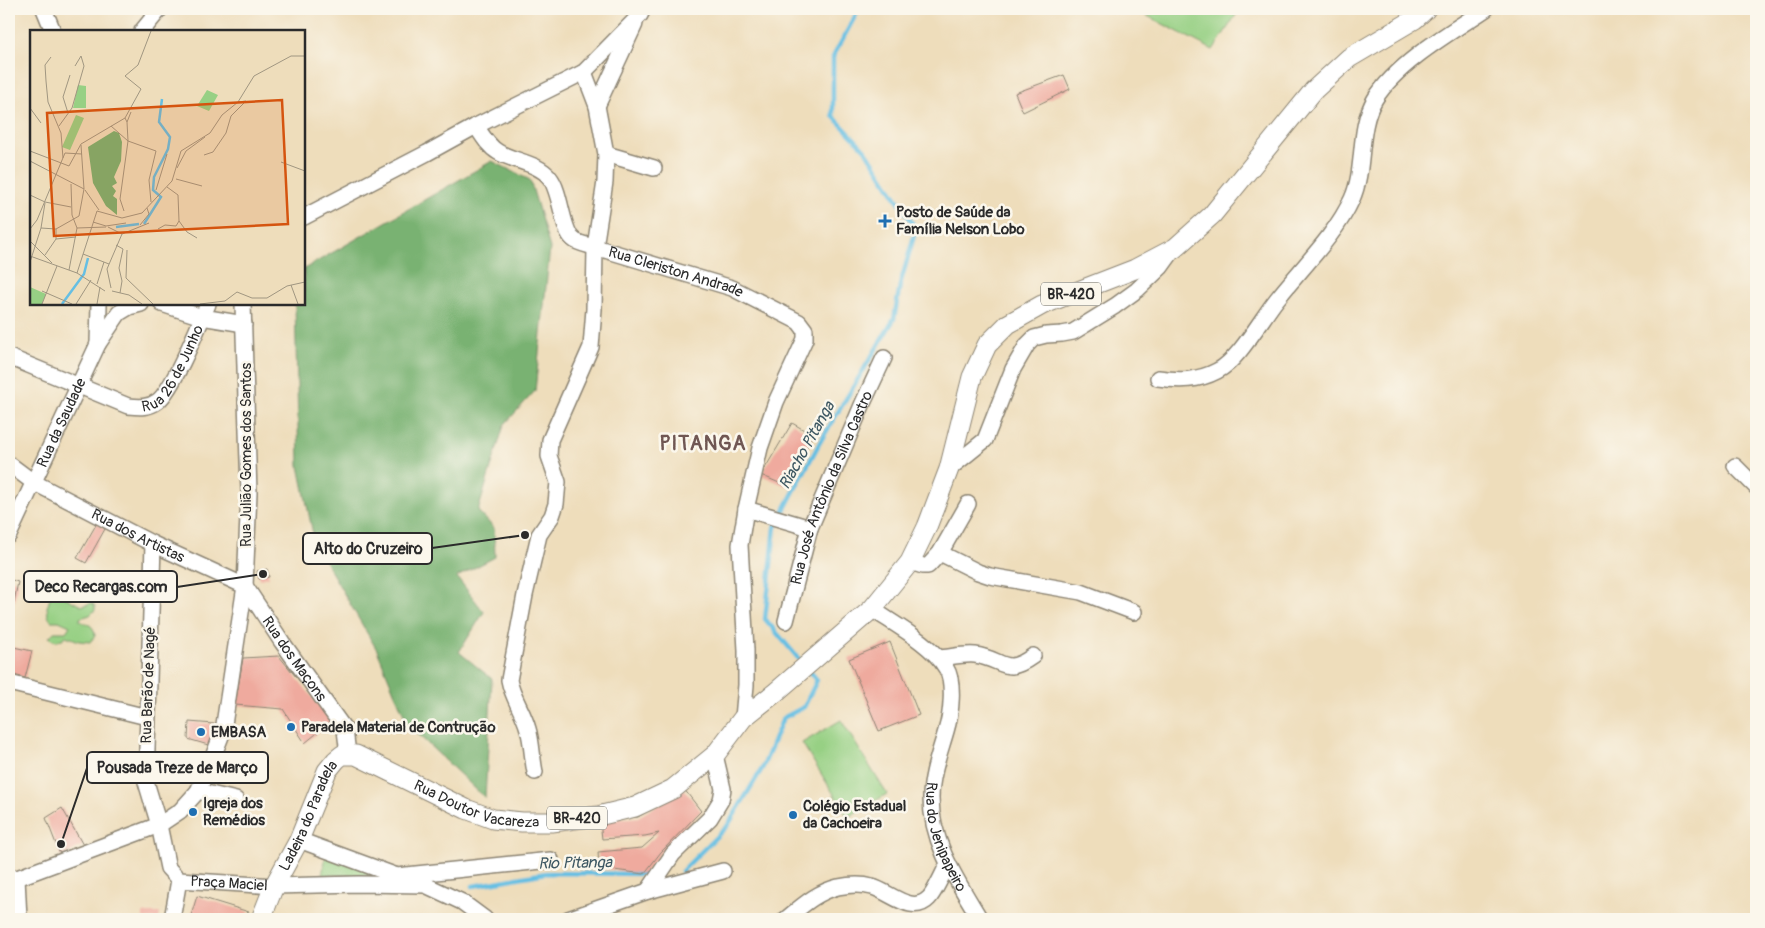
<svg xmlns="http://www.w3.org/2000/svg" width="1765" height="928" font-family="Pangolin,sans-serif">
	<rect width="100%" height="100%" fill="#fbf7ec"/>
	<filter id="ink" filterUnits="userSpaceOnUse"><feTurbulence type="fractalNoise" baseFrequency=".02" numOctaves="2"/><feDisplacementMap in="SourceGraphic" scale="10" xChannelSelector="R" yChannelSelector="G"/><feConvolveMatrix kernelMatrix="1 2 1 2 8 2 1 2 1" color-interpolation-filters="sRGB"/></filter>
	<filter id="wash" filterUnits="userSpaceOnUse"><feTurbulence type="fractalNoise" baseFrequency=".0096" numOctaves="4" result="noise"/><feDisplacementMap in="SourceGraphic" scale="20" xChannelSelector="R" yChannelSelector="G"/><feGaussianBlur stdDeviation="1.12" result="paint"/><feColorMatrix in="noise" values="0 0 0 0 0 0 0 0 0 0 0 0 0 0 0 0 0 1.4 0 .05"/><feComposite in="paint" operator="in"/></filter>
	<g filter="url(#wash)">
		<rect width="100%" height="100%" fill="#edb"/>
		<path fill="#97d084" stroke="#617e58" d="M1134 9H1240L1213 50Z
			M54 594H59L81 606 92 603 95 606V610L90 615 80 618V621C88 625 94 624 95 636L90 642 79 641 66 636 62 639 56 641 49 637 54 632H66L70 626 59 621H51L48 616 47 606 48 605 50 598Z
			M841 720 887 794 848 817 802 743Z
			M326 856 397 876 322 875Z"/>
		<path fill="#79b272" stroke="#526e4e" d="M492 161 530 180 550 248 535 391 504 425 478 511 494 528 495 557 457 577 484 612 459 652 492 679 485 798 408 725 377 650 315 544 299 466 295 304H304V269Z"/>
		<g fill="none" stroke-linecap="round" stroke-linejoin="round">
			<path stroke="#66bfe3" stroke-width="4.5" d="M803 664 765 619 775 527 820 442 894 319 900 285 916 229 866 151 833 116V57L859 9
				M682 871 728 825 763 767 783 718 804 707 817 680 808 669
				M473 886 546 873 648 874"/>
		</g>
		<g id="blocks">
			<path fill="#efaa9e" d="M1064 75 1070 89 1023 112 1015 93Z
				M792 423 813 435 786 486 761 475Z
				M97 523 105 529 86 563 77 558Z
				M267 569 269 577 259 579 257 571Z
				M9 579 18 582 14 602 9 600Z
				M890 642 919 715 879 731 849 659Z
				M9 646 32 651 25 678 9 674Z
				M279 656 332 721 305 743 283 709 235 705 243 658Z
				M189 722 214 724 215 747 188 739Z
				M684 789 701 811 661 852 644 874 599 868 598 852 642 848 659 833 645 836 602 839 600 821 638 817Z
				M62 808 83 845 61 857 46 818Z
				M197 896 249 912 247 919H190Z
				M143 913H160L159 919H143Z"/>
		</g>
	</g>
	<g filter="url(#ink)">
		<use href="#blocks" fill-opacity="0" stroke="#8c8473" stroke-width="1"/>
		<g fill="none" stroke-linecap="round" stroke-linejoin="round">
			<defs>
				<g id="minor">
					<path d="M44 9 53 31"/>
					<path d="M142 31 160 9"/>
					<path d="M584 72 597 106 635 24"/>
					<path d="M476 126C482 135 488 146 498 152 513 161 539 163 550 178 561 192 562 230 573 239 578 244 588 245 595 247L605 182 606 154 597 106"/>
					<path d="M606 154 654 168"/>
					<path d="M304 217 427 153 476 126 584 72 640 15 643 9"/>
					<path d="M162 304 202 317 244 324"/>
					<path d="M98 344 99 304"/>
					<path id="s1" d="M9 357 128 406C139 407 149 408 158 401 174 388 199 325 208 304"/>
					<path d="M1158 378C1179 381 1198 381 1217 371 1239 360 1261 319 1277 299 1303 266 1335 236 1352 199 1366 168 1357 129 1375 99 1397 63 1451 32 1486 9"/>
					<path id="s2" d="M9 464 33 482 153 544 245 586"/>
					<path d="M1735 466 1756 487"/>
					<path d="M949 469 985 440 1013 369 1027 345 1034 338 1046 335 1062 334 1073 332 1115 306 1137 290 1161 267 1174 249"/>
					<path d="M746 509 810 528"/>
					<path id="s3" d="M9 535 98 344 119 313 129 307 141 304"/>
					<path d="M153 544 146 782 159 825 168 868 179 880 172 919"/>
					<path d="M940 553 978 572 990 576 1081 592 1134 612"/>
					<path d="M910 562 923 566H928L940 553 968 504"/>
					<path id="s4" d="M245 586 282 642 345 730 348 754"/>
					<path id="s5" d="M872 609C894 624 933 645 946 668 955 682 951 715 946 731 940 752 931 775 931 798 931 843 958 882 980 919"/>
					<path id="s6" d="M786 621 810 528 863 403 884 358"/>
					<path d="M940 658C951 657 963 654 975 655 1004 659 1004 677 1033 656"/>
					<path d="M9 683 147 717"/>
					<path id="s7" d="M535 772C532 758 532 742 528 729 523 711 512 697 509 680L525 595 539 535 552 516 556 504 558 482 549 456 550 440 591 347 594 309 595 247 732 288 799 322 805 330V339L776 402 760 448 746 509 740 545 746 650V685L743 718"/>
					<path d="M198 791 236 800"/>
					<path d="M299 840 397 876 551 860"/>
					<path d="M9 877 17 878 159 825 180 811 198 791 211 762 223 731 245 586 249 493 243 304"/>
					<path d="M17 878 19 919"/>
					<path id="s8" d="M179 880 274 886 359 884 427 885"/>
					<path d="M419 882 462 902 485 919"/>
					<path d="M648 891 673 854 710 818 721 800 723 789 715 755"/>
					<path d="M568 919 648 891 723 871"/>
					<path d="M786 919C802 906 817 892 838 887 848 885 862 884 872 887 889 891 912 916 929 898 935 892 943 873 948 864"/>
				</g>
				<g id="major">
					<path id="s9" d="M261 919 274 886 299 840 327 771 336 760 342 755H356L466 809 493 819 522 822H552L598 816 635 807 673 789 715 755 743 718 776 692 872 609 910 562 927 527 949 469 972 377 987 345 1008 324 1042 305 1135 269 1175 248 1212 215 1314 90 1349 58 1415 19 1426 9"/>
				</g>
			</defs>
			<use href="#minor" stroke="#8c8473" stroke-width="18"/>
			<use href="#major" stroke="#8c8473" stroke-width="21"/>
			<use href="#minor" stroke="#fff" stroke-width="15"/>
			<use href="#major" stroke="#fff" stroke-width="19"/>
		</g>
	</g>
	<g fill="#1f6fb2" stroke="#fbf7ec" stroke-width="2">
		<path d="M882.5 213.5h5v5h5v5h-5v5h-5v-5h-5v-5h5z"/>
		<circle cx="291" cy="727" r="5"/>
		<circle cx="201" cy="732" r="5"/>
		<circle cx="193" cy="812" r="5"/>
		<circle cx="793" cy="815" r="5"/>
	</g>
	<g text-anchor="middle" stroke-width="5" stroke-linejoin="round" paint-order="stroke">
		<g fill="#fbf7ec" stroke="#696865" stroke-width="1">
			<rect x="1041" y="282.5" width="60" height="23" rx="4"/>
			<rect x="547" y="806.5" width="60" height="23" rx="4"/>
		</g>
		<g font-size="14" font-weight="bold" fill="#2b2b2b">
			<text x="1071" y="299">BR-420</text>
			<text x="577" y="823">BR-420</text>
		</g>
		<g font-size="15" font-weight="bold" fill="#2b2b2b" stroke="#fbf7ec" text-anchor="start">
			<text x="896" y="217">Posto de Saúde da<tspan x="896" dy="17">Família Nelson Lobo</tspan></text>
			<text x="301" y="732">Paradela Material de Contrução</text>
			<text x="211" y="737">EMBASA</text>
			<text x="203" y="808">Igreja dos<tspan x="203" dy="17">Remédios</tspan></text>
			<text x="803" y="811">Colégio Estadual<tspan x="803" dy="17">da Cachoeira</tspan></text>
		</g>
		<g font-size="15" fill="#2b2b2b" stroke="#fbf7ec">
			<text dy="5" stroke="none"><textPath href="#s7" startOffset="632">Rua Cleriston Andrade</textPath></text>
			<text dy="5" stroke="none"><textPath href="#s1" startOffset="194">Rua 26 de Junho</textPath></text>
			<text dy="5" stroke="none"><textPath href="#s3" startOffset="124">Rua da Saudade</textPath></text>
			<text transform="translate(246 455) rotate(-90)" y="5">Rua Julião Gomes dos Santos</text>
			<text dy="5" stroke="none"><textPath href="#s6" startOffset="141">Rua José Antônio da Silva Castro</textPath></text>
			<text dy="5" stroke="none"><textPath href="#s2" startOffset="148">Rua dos Artistas</textPath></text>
			<text dy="5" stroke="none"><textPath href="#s4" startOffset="88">Rua dos Maçons</textPath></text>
			<text transform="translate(148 685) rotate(-88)" y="5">Rua Barão de Nagé</text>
			<text dy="5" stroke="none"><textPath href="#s9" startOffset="330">Rua Doutor Vacareza</textPath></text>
			<text dy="5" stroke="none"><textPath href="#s9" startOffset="114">Ladeira do Paradela</textPath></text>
			<text dy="5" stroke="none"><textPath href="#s5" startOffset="270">Rua do Jenipapeiro</textPath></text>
			<text dy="5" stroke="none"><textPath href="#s8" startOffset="50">Praça Maciel</textPath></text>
		</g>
		<g font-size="16" font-style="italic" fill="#3d5762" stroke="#fbf7ec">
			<text transform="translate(806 445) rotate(-61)" y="6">Riacho Pitanga</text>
			<text transform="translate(575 862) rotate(-1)" y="6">Rio Pitanga</text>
		</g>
		<g font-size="20" font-weight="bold" letter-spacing="1" fill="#705753" stroke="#fbf7ec">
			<text x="703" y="450">PITANGA</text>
		</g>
	</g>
	<g transform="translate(30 30)">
		<rect width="275" height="275" fill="#edb"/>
		<path d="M48 55 56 56V78H43ZM177 60 188 65 179 81 167 76ZM46 85 54 88 40 120 32 117ZM0 257 16 264 12 274H0Z" fill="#97d084"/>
		<path d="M84 101 89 103 92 112 91 131 84 147 87 153 82 156 86 161 83 166 87 169V185L76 176 63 153 58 117Z" fill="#79b272"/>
		<path fill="none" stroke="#66bfe3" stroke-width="2.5" d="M114 194 131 167 123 160 124 147 138 119 140 107 129 92 132 69M86 197 109 194M32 274 54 244 58 228"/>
		<path fill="none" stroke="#a09681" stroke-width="1" d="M21 27 15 35 16 51 18 72 31 103 33 128M0 78 11 93M38 83 33 67 40 45M95 88 97 92 101 82M97 92 98 111M29 96 42 78 54 36 51 26 45 36M81 96 98 111M0 121 39 136 51 114 95 88 111 59 95 46 108 35 121 1M174 125 183 122 196 103 201 86 216 71 208 72M0 131 54 159M251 132 275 141M147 138 156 121 175 107M146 149 172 156M137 157 148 165 149 191 157 202 167 208M55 160 69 180M126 160 137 124M0 165 15 172 41 177M94 181 90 169 98 111 126 121 119 150 121 172M63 192 76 196 96 193M110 195 119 184 117 178M78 197 92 204M11 198 26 199 49 186 54 159 51 115M47 198 76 197M0 199 7 190 35 123 52 124M128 199 135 195 146 196 149 191M92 204 119 193M26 209 46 207M0 211 22 233M86 215 93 219 89 238 92 251 90 263M97 220 96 248 123 274M53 224 79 234M15 225 26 209V199M0 226 47 243 67 181 92 188 112 183 142 151 151 121 180 103 192 85 208 72 224 46 261 26H275M0 232 11 198 15 173M39 240 47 198 42 185 41 154M47 243 75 261M67 254 74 232M261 255 268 274M81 258 77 239 92 204M12 261 42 274M82 261 99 265 112 274M12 274 27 236M46 274 61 250M67 274 70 257M170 274 195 271 207 262 222 268H237L257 256 275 252"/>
		<path fill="#d5540f" fill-opacity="0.15" stroke="#d5540f" stroke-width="2.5" d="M252 70 258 194 24 206 17 83Z"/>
		<rect width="275" height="275" fill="none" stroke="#2b2b2b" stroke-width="2.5"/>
	</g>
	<path fill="none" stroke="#2b2b2b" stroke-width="2" d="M525 535L432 548M263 574L177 587M61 844L87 768"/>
	<g fill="#2b2b2b" stroke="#fbf7ec" stroke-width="2">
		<circle cx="525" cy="535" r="5"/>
		<circle cx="263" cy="574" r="5"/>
		<circle cx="61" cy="844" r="5"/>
	</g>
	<g fill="#fbf7ec" stroke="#2b2b2b" stroke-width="2">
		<rect x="303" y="533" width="129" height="31" rx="5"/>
		<rect x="24" y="571" width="153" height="31" rx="5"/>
		<rect x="87" y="752" width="181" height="31" rx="5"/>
	</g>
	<g font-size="16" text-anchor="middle" font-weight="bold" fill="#2b2b2b">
		<text x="368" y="554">Alto do Cruzeiro</text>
		<text x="101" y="592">Deco Recargas.com</text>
		<text x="177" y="773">Pousada Treze de Março</text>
	</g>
	<rect width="1765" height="928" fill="none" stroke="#fbf7ec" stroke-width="30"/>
</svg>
